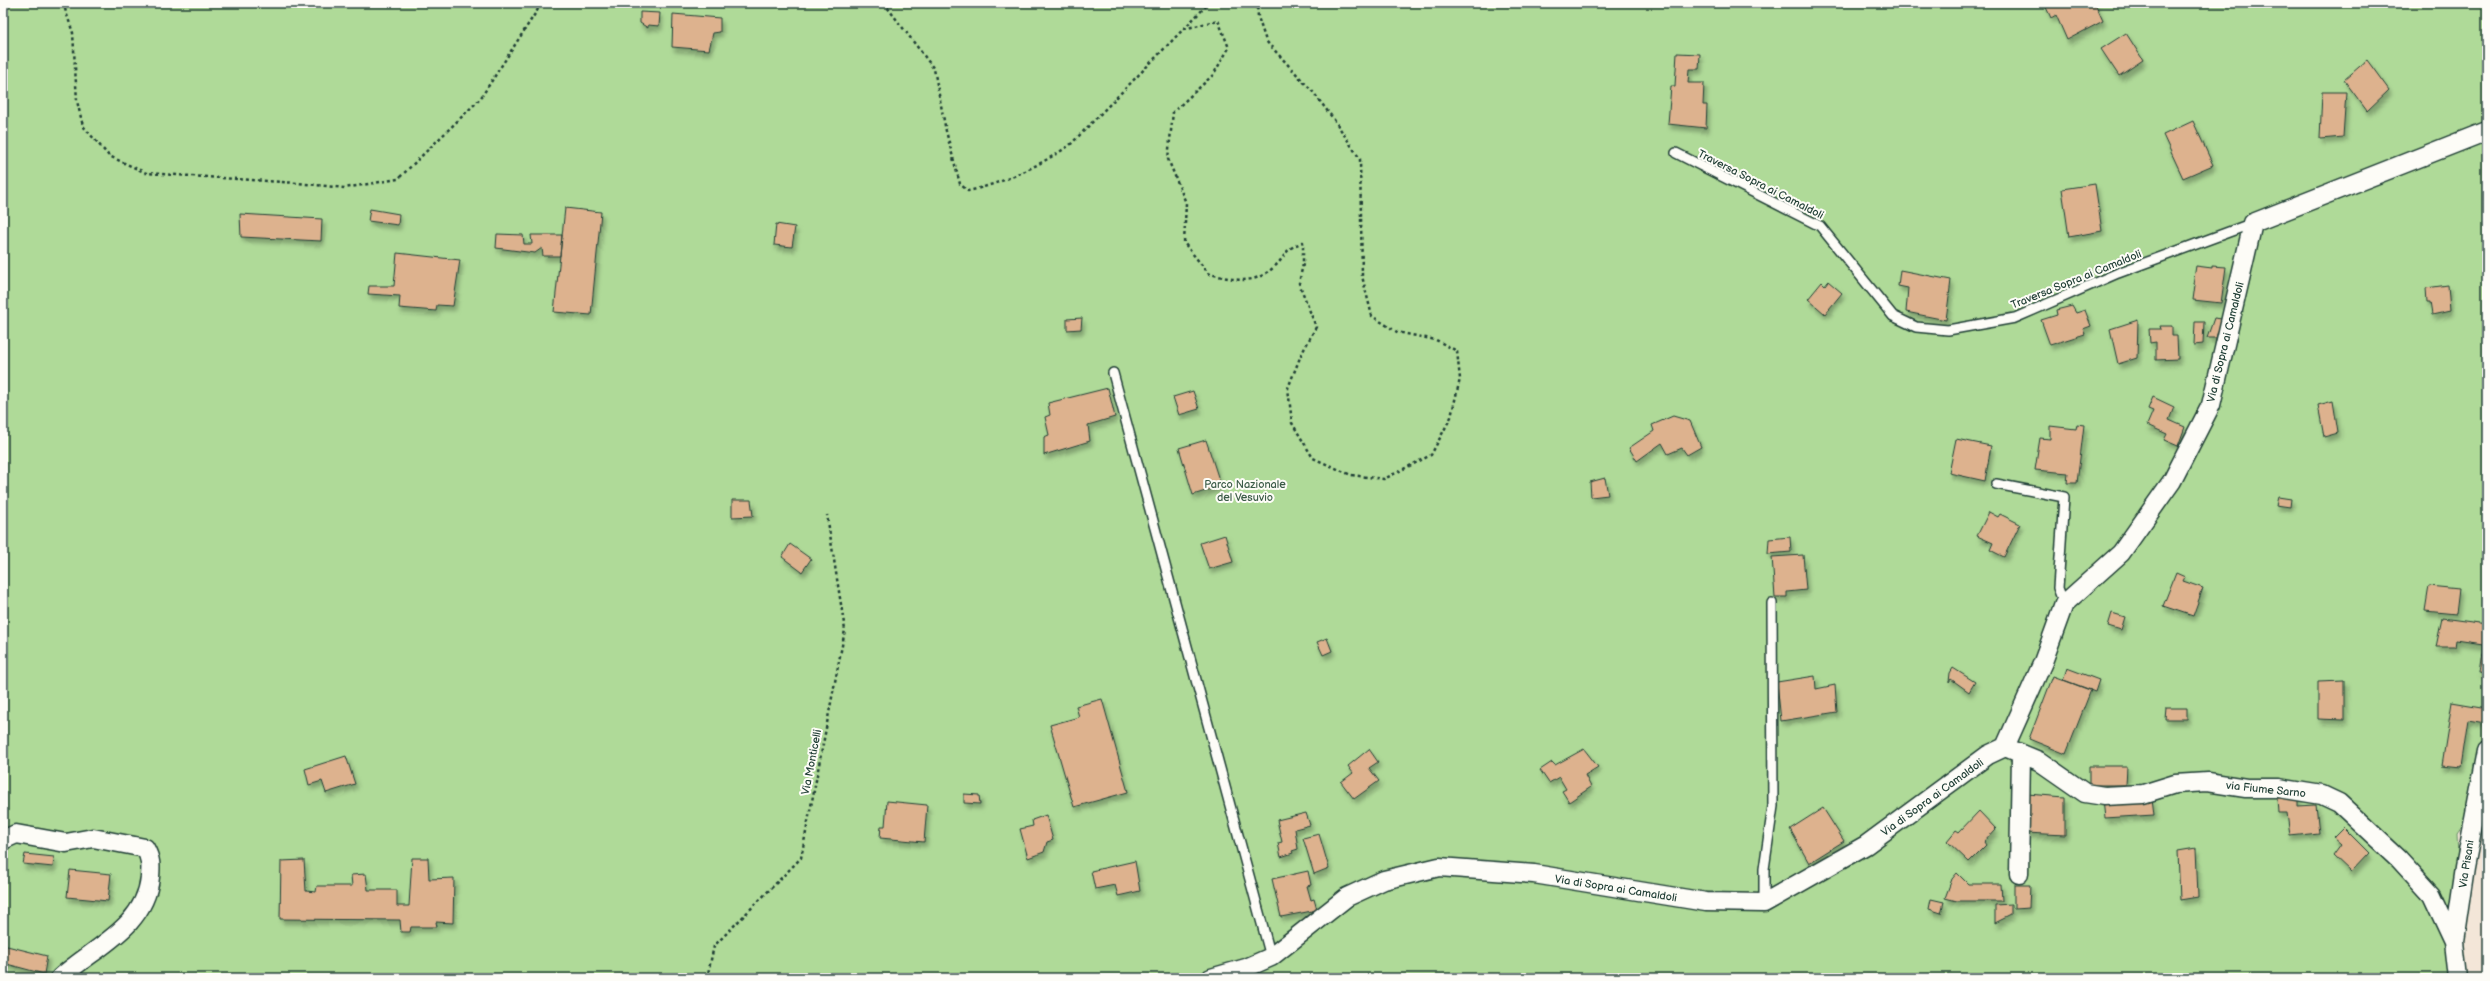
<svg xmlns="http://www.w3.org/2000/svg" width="2490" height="981" font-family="'Balsamiq Sans',sans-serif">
	<defs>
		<filter id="shadow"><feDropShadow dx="2.5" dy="4.5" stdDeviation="2" flood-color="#0004"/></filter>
	</defs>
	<rect width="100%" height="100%" fill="#f3e6d8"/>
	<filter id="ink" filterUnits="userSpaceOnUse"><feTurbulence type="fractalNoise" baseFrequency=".025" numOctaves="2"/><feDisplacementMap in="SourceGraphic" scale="8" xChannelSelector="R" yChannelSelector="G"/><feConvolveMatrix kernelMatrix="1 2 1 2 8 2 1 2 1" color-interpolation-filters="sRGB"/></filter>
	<g filter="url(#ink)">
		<path fill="#afda98" stroke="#678c66" d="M3 3H2487V789L2457 833 2463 978H3Z"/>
		<path fill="#ddb28e" stroke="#1f3d34" filter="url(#shadow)" d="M2044 3H2087L2088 7 2095 3 2103 21 2067 40 2056 15 2051 18Z
			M640 12 660 13 659 26 648 25V28L640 23Z
			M673 14 720 18V32L713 33 709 50 672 47Z
			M2126 33 2143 60 2119 76 2101 49Z
			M1677 53 1700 54 1699 69H1689L1688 83H1704L1703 105H1707L1706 128 1668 124 1671 86H1675Z
			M2367 60 2389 90 2367 111 2344 80Z
			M2322 92H2346L2343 137 2320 139Z
			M2193 121 2213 165 2183 178 2163 135Z
			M2095 184 2102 231 2069 237 2062 189Z
			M565 208 601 212 591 315 554 312Z
			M370 209 399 214 398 225 368 221Z
			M240 214 322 219 321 241 241 237Z
			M776 224 795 227 792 247 774 245Z
			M497 234 523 235 524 244H532L531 235H562L560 256H543L542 248 535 253 496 248Z
			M397 253 460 260 453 306 437 305 436 311 399 308 400 296 368 294 369 286H394Z
			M2196 266 2212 268V266L2226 267 2221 303 2193 300 2195 285 2193 284Z
			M1900 270 1951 280 1946 320 1906 312 1908 288 1898 286Z
			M1828 281 1842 293 1825 314 1808 299 1822 282 1825 285Z
			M2448 285 2450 311 2432 315 2430 302H2427L2426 288Z
			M2072 306 2076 313 2085 310 2091 326 2083 329 2085 334 2050 345 2041 320 2057 315 2056 310Z
			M1082 318 1081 329 1067 330V319Z
			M2214 318 2222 319 2216 338H2207Z
			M2138 320 2137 358 2118 364 2110 329Z
			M2195 322H2204L2203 344 2194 345Z
			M2160 326H2172V336H2177L2178 359 2156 360V342L2150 343 2149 329H2161Z
			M1108 388 1115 417 1088 425 1090 441 1044 455V437L1049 435 1045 417 1050 415 1048 403Z
			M1193 391 1199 409 1179 415 1173 397Z
			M2153 397 2174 407 2169 420 2185 427 2178 446 2164 440 2167 434 2147 425 2153 411 2148 409Z
			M2333 401 2338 433 2324 437 2318 405Z
			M1673 416 1690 421 1701 447 1687 455 1682 448 1668 454 1662 443 1637 461 1629 448 1654 431 1652 425Z
			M2077 424 2084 425 2077 483H2067L2068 473 2035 470 2040 438 2050 439V426L2076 429Z
			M1956 439 1991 446 1985 481 1949 473Z
			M1206 440 1221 486 1193 495 1179 448Z
			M1605 478 1608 495 1591 497 1590 482Z
			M2278 497 2291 499 2290 507 2276 505Z
			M732 500H751L753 516 732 517Z
			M1989 512 1998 517 2000 514 2020 524 2004 557 1990 550 1993 543 1977 536Z
			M1225 535 1233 562 1209 569 1200 543Z
			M1790 537 1791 552 1768 554 1769 539Z
			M790 544 811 559 802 572 782 557Z
			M1803 555 1806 590 1787 592V597H1775L1772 557Z
			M2176 573 2185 577 2183 581 2203 588 2193 616 2163 606Z
			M2429 586 2459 589 2456 614 2425 611Z
			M2112 613 2125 617 2121 630 2108 626Z
			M2442 618 2487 624V673L2479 672 2483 644 2456 640 2455 647H2436Z
			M1327 638 1332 651 1323 655 1317 642Z
			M1953 668 1975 682 1969 692 1951 679 1949 682 1950 673Z
			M2067 668 2099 680 2095 692 2063 680Z
			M1815 676 1816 689 1835 685 1837 712 1781 721 1777 682Z
			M2053 676 2091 690 2066 754 2029 739Z
			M2344 680V720L2318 719V681Z
			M1102 699 1128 792 1074 807 1050 725 1079 717 1076 706Z
			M2452 702 2487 708 2485 723 2468 720 2461 767 2442 765Z
			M2166 708H2187V719H2165Z
			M1369 749 1378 762 1369 768 1379 781 1354 799 1341 782 1353 773 1348 766Z
			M1584 749 1598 767 1585 775 1591 787 1569 802 1562 791 1566 789 1559 777 1549 783 1540 770 1552 762 1555 765Z
			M346 756 355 784 326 793 322 781 309 785 305 769Z
			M2089 766H2127L2126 785H2089Z
			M964 794 979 795 980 804 964 803Z
			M2027 794 2065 797V835L2026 833Z
			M2298 796V806L2316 805 2319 833 2290 836 2287 813H2278L2277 798Z
			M2152 798 2154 815 2105 818 2103 800Z
			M887 801 927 805 924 842 880 838 881 826H885Z
			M1823 808 1844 841 1809 863 1790 829Z
			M1979 811 1996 829 1984 842 1986 845 1969 862 1947 841 1956 830 1959 832Z
			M1306 813 1310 825 1295 829 1298 849 1292 851 1293 853 1281 857 1278 843 1282 842 1277 820Z
			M1046 815 1053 840 1047 842 1044 852 1028 858 1020 829 1033 826 1032 820Z
			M2343 827 2369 853 2351 872 2333 855 2341 844 2333 837Z
			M1319 834 1329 868 1314 874 1303 838Z
			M2196 848 2198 897 2180 900 2178 851Z
			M25 854 54 857 53 867 23 864Z
			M412 858H428L429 879 454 878 453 923 436 922 437 927H411L410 932H401L400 920 280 919 281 861 304 860 306 891 316 892 317 886H352L351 875 366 874 368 890H397V906H409Z
			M1135 861 1140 891 1118 896 1115 885 1095 889 1091 871Z
			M70 870 111 874 108 901 67 897Z
			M1308 871 1311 885 1307 886 1311 900 1314 899 1317 910 1281 917 1272 879Z
			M1957 873 1968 884H2001L2002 901H1957L1945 898 1952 879Z
			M2014 885H2030L2029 908 2014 909Z
			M1931 899 1944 902 1941 913 1929 909Z
			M2011 904V915L1995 923V905Z
			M3 945 47 956 44 974 3 963Z"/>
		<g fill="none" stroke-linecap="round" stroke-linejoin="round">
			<defs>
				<path id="service" d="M1676 153 1820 226 1893 316 1916 327 1948 330 2015 318 2118 273 2253 223
					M1113 373 1271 957
					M1996 484 2064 497 2058 588 2064 604
					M1764 903V869L1773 806 1772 603"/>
				<path id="minor" d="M2005 747 2043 662 2064 604 2121 553 2172 481 2211 405 2253 223 2487 131
					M3 840 16 834 66 843 93 838 145 848C151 859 151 865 150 877 145 928 94 947 60 978
					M2019 874 2021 755
					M1211 978 1246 968 1271 957 1347 897 1384 880 1439 867 1534 874 1706 902 1764 903 1866 845 1988 755 2005 747 2039 761 2085 793 2104 796 2143 794 2175 784 2207 782 2246 788H2279L2322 795 2339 803 2399 859 2432 895 2454 942
					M2458 978 2454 942 2465 867 2487 751"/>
			</defs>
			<use href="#service" stroke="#1f3d34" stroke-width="12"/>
			<use href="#minor" stroke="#1f3d34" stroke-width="21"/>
			<path stroke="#1f3d34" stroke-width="2.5" stroke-dasharray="3 3" stroke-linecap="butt" d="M63 3 73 33 77 101 83 126 109 156 146 173 297 183 345 188 398 179 480 99 542 3
				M884 3 934 69 946 131 960 184 968 191C1004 183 1039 166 1070 145L1209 3
				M1184 29 1218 20 1229 48 1213 75 1173 112 1168 159 1186 203 1184 243 1209 274C1234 279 1252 287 1274 267 1288 255 1281 251 1303 242V264L1299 283 1316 327 1301 355 1288 388 1292 423 1313 458 1351 475 1384 479 1431 455 1451 417 1460 379 1457 351 1436 340 1397 332 1372 316 1362 276 1360 159 1335 121 1313 92 1266 41 1258 17 1257 3
				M707 978 714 946 801 858 845 630 827 515"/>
			<use href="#service" stroke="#fdfcf7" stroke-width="9"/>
			<use href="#minor" stroke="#fdfcf7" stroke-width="18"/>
		</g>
	</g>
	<g text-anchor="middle" stroke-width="4" stroke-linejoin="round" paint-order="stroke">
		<g font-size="11" fill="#1f3d34" stroke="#fdfcf7">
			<text transform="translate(1761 184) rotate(27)" y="4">Traversa Sopra ai Camaldoli</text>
			<text transform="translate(2076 279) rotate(-22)" y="4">Traversa Sopra ai Camaldoli</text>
			<text transform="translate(2225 342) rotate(-76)" y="4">Via di Sopra ai Camaldoli</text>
			<text transform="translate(811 762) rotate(-79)" y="4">Via Monticelli</text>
			<text transform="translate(2266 789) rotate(6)" y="4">via Fiume Sarno</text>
			<text transform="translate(1932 797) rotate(-36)" y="4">Via di Sopra ai Camaldoli</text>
			<text transform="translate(2466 864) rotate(-81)" y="4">Via Pisani</text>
			<text transform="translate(1616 888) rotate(9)" y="4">Via di Sopra ai Camaldoli</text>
		</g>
		<g font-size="11" fill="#3c5c48" stroke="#fdfcf7">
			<text x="1245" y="488">Parco Nazionale<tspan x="1245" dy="13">del Vesuvio</tspan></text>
		</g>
	</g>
	<rect width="2490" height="981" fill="none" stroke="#fdfcf7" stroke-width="16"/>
	<rect x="8" y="8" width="2474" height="965" fill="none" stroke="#1f3d34" stroke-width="1.5" filter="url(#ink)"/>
</svg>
